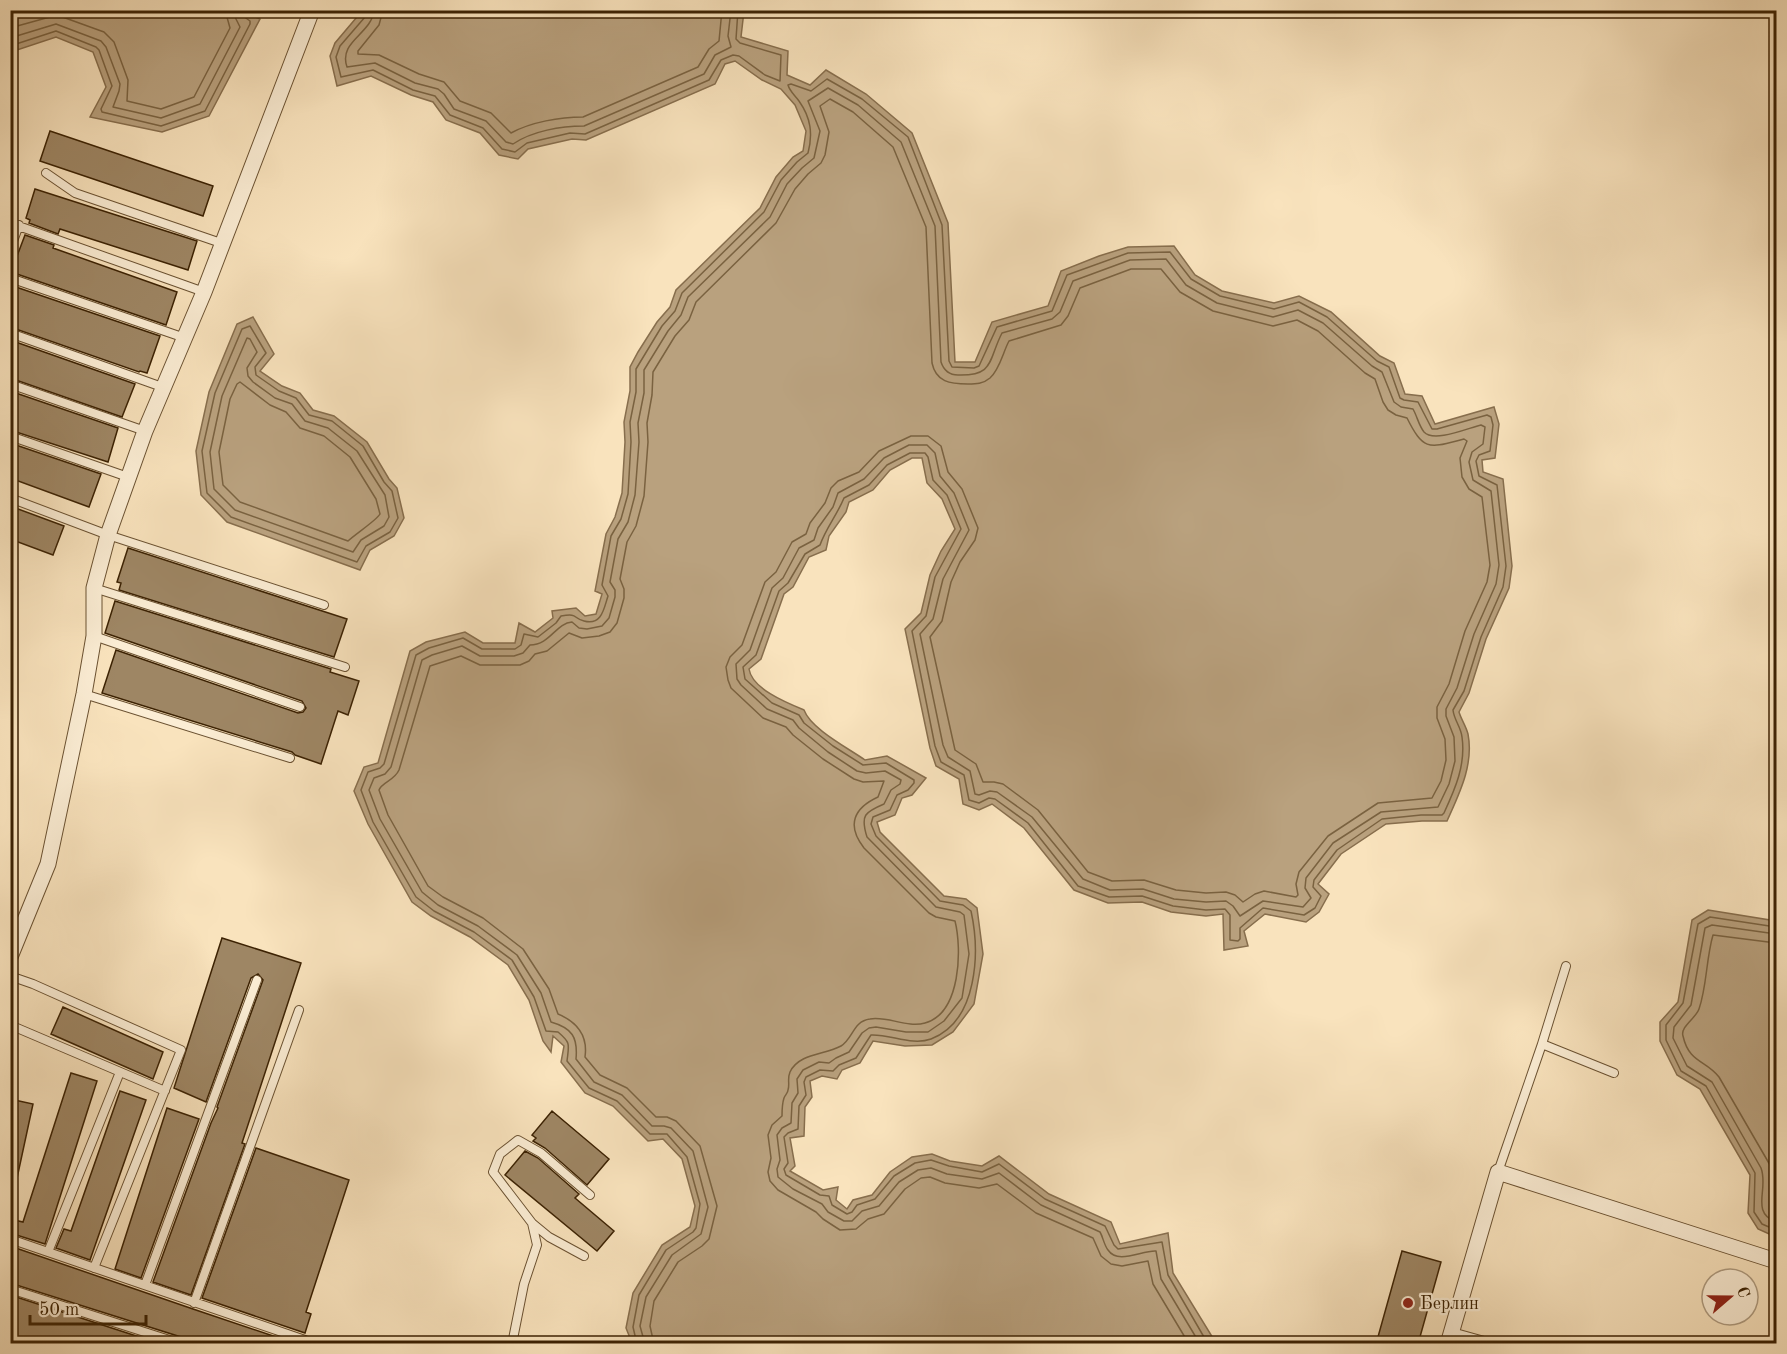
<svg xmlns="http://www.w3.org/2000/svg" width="1787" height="1354" font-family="'Old Standard TT',serif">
	<rect width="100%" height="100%" fill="#f9e3bd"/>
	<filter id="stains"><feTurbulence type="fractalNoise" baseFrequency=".00333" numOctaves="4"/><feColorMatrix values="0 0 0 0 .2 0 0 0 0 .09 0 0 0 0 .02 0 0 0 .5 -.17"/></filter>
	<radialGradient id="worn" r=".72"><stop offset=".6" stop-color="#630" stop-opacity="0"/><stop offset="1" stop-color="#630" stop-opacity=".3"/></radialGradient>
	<path fill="#b9a17e" stroke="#876e4d" stroke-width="1.5" d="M242 11 260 19 209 116 162 132 90 117 106 87 93 52 56 37 11 52V11Z
		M362 11H744L741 37 788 51 787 75 810 85 826 70 866 94 912 133 948 223 955 362H975L992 322 1048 306 1061 271 1099 256 1128 247 1174 246 1195 275 1222 291 1274 303 1299 296 1331 312 1380 356 1394 363 1405 394 1422 396 1435 424 1494 407 1499 424 1495 458 1482 460 1483 472 1503 479 1512 566 1509 588 1486 639 1469 693 1459 712C1461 719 1466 726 1468 734 1474 765 1459 794 1447 821H1422L1386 824 1341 854 1318 884 1329 894 1319 912 1306 922 1265 914 1244 931 1248 946 1224 950 1223 914 1206 916 1171 912 1142 902 1108 903 1074 890 1024 828 992 804 979 810 963 804 959 779 936 766 930 748 905 629 921 613 930 575 941 551 955 529 942 499 927 483 922 458H912L890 470 873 490 849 502 846 512 829 536 826 550 809 557 793 587 784 594 761 659 749 669C752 689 787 703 804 710 811 729 848 748 865 760L887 756 926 778 912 795 902 798 895 815 877 822 880 832 944 896 966 899 977 908 983 954 974 1004 953 1032 932 1045 905 1046 873 1041 860 1063 842 1070 837 1079 822 1076 810 1081 812 1097 805 1107 804 1136 790 1138 795 1166 790 1171 823 1190 838 1187 836 1200 847 1209 853 1200 872 1195 890 1172 912 1157 932 1154 950 1161 982 1166 999 1156 1049 1194 1111 1222 1120 1244 1168 1233 1173 1273 1216 1343H632L626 1328 633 1293 662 1245 690 1227 695 1206 682 1159 663 1139 648 1141 613 1106 585 1093 561 1062 564 1046 553 1036 551 1052 543 1041 529 1000 508 965 470 937 431 916 412 902 368 824 354 791 364 767 378 763 410 651 426 642 465 632 483 643H515L519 623 535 632 553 618 552 611 576 608 585 616 596 614 602 594 595 591 606 534 615 517 622 493 625 442 624 422 630 391V367L638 352 657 322 670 307 676 290 760 208 776 177 793 157 803 151 806 131 795 105 781 89 762 80 735 61 725 64 715 84 586 140 572 139 528 149 518 159 499 155 480 133 446 120 433 102 411 95 371 76 337 86 330 56 335 43Z
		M253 317 274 354 260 371 282 386 300 393 313 410 334 416 367 442 389 479 397 488 404 518 394 536 370 550 360 570 227 522 201 495 196 451 209 392 237 324Z
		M1708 910 1776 921V1237L1758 1229 1748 1213 1750 1175 1700 1089 1677 1075 1660 1041V1022L1678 1002 1692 920Z"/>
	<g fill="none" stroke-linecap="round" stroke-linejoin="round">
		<path stroke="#7a6240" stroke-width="1.5" d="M366 10 365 17 340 46 336 57 341 77 373 70 413 90 435 96 450 115 483 128 502 149 515 152 527 143 570 133 585 134 709 80 721 60 733 55 739 56 765 75 780 81 781 55 740 43 736 39 738 10
			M374 10C372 34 338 41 347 67L375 63 415 83 438 89 444 94 454 109 486 121 506 142 513 144C532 131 561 126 584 126L704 74 715 55 731 47 728 36 731 10
			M383 10 379 25 358 51V54L379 55 419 74 444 82 460 101 491 113 511 133C531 122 560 117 583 117L698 67 709 49 719 41 722 10
			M10 28 57 15 104 32 114 42 128 80 127 101 161 109 194 97 230 28 225 10
			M10 38 56 24 101 41 106 47 120 84 119 91 113 107 161 118 200 104 240 27 235 17 234 10
			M10 46 56 31 96 47 99 50 112 86 101 109 102 112 161 126 205 111 250 24V21L243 16 242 10
			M250 326 266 353 255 367 256 375 279 391 296 398 309 415 332 421 363 446 384 482 392 491 398 518 390 532 366 546 357 562 231 517 207 493 202 451 215 393 242 329Z
			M247 338 250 339 257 352 247 368 248 376 253 382 275 398 292 404 305 421 328 428 357 451 385 495 389 517 384 526 361 540 353 552 235 510 214 489 210 452 222 396Z
			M240 382 270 405 286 412 300 428 324 436 350 457 376 499 380 514C377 520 354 535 348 541L240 502 223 485 219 452 230 399 237 384Z
			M1776 927 1710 917 1698 924 1683 1003 1666 1025V1040L1681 1071 1706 1086 1755 1173 1754 1212 1762 1224 1776 1230
			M1776 934 1712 925 1705 928 1691 1005 1674 1027 1673 1038 1687 1066 1712 1082 1761 1168C1769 1189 1750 1212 1776 1222
			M1776 943 1713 935C1706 959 1707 986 1699 1009 1696 1018 1680 1027 1683 1036 1689 1063 1706 1060 1719 1077L1770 1165 1772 1176 1771 1207 1776 1213
			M637 1344 633 1327 639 1295 666 1250 693 1232 696 1228 700 1204 687 1157 667 1134H650L617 1101 589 1088 567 1061C569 1044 571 1043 558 1032L546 1031 534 997 512 960 474 932 434 911 416 897 373 822 361 790 368 772 380 768 384 764 416 655 429 648 463 638 482 649H515L521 645 524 634 538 637 556 623 561 616C579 613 572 618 584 621 602 626 604 608 608 596L602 585 611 536 621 519 628 494 631 442 630 422 636 392V369L662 326 675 311 682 293 764 212 781 180 797 162 808 153C813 134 811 118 799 101 795 95 790 92 788 85L791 84 811 91 827 79 862 99 908 137 942 225 949 361 952 367 974 368 979 366 997 327 1052 311 1067 275 1128 253 1170 252 1191 279 1220 296 1274 309 1299 302 1327 317 1377 361 1389 367 1400 398 1404 400 1418 402 1432 429H1437L1487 415 1491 417 1493 425 1490 451 1479 455 1476 461 1479 476 1497 485 1506 566 1503 587 1481 637 1464 691 1453 710C1454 720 1461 727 1462 737 1466 765 1455 789 1444 813L1442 815H1421L1382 819 1337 850 1314 880 1313 887 1321 896 1315 908 1304 915 1263 908 1240 928V939L1238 941 1230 940V915L1225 909 1206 910 1173 906 1142 896 1109 897 1078 886 1028 823 995 799 989 798 979 803 969 800 964 775 941 762 935 746 912 631 926 616 935 577 961 529 947 495 933 480 928 457 925 453H910L887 465 869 485 844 498C837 515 826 528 820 545L805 554 788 583 779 591 756 655 743 667 745 679 772 703 799 715 804 723 833 746 863 765 886 763 914 780V783L908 790 897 795 890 810 873 817 871 824 876 836 940 901 963 905 971 911C980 952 978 1021 931 1039 912 1046 890 1034 871 1035L856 1058 839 1065 833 1071 820 1070 806 1077 804 1082 806 1095 799 1106 798 1129 788 1133 784 1137 788 1163 784 1169 786 1175 820 1195 829 1196 832 1205 847 1214 852 1212 857 1205 875 1199 894 1176 915 1163 931 1160 949 1166 982 1172 999 1164 1045 1199 1105 1226 1114 1245 1118 1249 1162 1242 1168 1275 1208 1344
			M645 1344 640 1326 646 1297 672 1255 701 1234 708 1207 693 1151 671 1128 664 1126H652L622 1095 594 1082 576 1059C578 1037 572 1028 551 1022L541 993 517 955 478 926 438 905 422 892 380 819 369 790 374 778 385 774 391 767 422 660 432 655 462 646 480 656H514L523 653 530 645C550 645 556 623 572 622L579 628 587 629 602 626 609 618 615 597V590L610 582 618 539 628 522 635 495 639 442 638 423 644 393V370L668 331 681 315 688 297 770 217 787 184 802 168 814 158 820 131 808 101 828 88 858 105 901 142 935 226 941 362C944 371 949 375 958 375 995 376 988 360 1002 333L1052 319 1060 312 1073 281 1130 260 1166 259 1186 285 1217 303 1273 317 1298 310 1323 323 1372 366 1382 372 1394 402 1401 407 1413 409C1417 416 1419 426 1424 432 1434 443 1468 428 1481 425L1485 427 1483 444 1472 452 1469 462 1473 480 1491 491 1499 565 1496 584 1474 634 1457 688 1446 709V716L1454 737 1455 761 1449 784 1438 807 1381 812 1333 843 1306 878 1305 888 1311 898 1303 907 1263 901 1240 916 1233 906 1226 901 1206 902 1174 899 1143 889 1110 890 1083 879 1032 817 997 792 990 791 979 795 975 794 970 771 948 757 943 745 920 634 933 619 943 579 969 530 954 493 940 476 935 453 927 445H909L884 458 864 479 838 493 833 507 818 528 814 540 799 548 783 578 772 588 750 650 736 664 737 679 741 685 767 709 793 720 799 728 828 752 857 771 866 773 885 771 901 780 900 784 891 790 884 804C865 812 860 815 867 837L936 907 960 912 964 915 969 954 962 998 944 1021 928 1032H906L876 1027 869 1028 862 1033 849 1052 836 1058 829 1063 819 1062 803 1070 797 1079 798 1093 792 1103 791 1123 782 1128 777 1135 780 1160 777 1169 778 1177 793 1189 822 1204 828 1212 844 1221H852L862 1211 879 1206 899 1182 918 1170 931 1168 947 1174 982 1179 999 1173 1041 1205 1100 1232C1103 1237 1104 1245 1108 1250 1118 1265 1142 1250 1156 1251L1161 1279 1200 1344
			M654 1344 650 1326 654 1301 678 1262 702 1246 709 1239 717 1206 700 1146 676 1121 667 1117H656L627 1088 600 1075 585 1057C588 1036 577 1022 558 1014L549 989 523 949 483 918 443 897 428 886 388 815 379 790C382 782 394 781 399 770L430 666 461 656 480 665H520L529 661 535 654 547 651 569 633 582 638 599 636 610 632 617 623 624 598V589L620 579 627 542 636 526 644 496 648 442 647 423 652 395 653 372 675 336 689 320 696 302 776 223 795 189 808 174 821 163 825 155 829 132 820 106 830 99 853 112 893 147 926 227 932 363C936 382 950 384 968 384 976 384 983 384 990 378 1000 369 1003 352 1009 341L1061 325 1068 316 1080 288 1131 269H1161L1180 292 1213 311 1273 326 1297 320 1318 331 1365 373 1375 379 1383 402 1388 410 1396 415 1407 418C1424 452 1429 448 1464 439L1467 441 1460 458 1462 477 1469 489 1482 497 1490 565 1487 582 1465 631 1449 684 1437 707V718L1445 739 1446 760 1441 781 1432 798 1378 803 1328 836 1299 872 1296 884 1298 895 1296 897 1264 891 1255 894 1243 902 1235 895 1226 892 1206 893 1176 890 1144 880 1112 881 1088 872 1038 810 1003 784 994 782H983L976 764 955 750 930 637 942 621 951 582 960 562 975 540 978 528 962 489 948 472 941 446 928 436H911L879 451 859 472 838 481 831 488 825 503 810 523 806 534 792 542 776 572 765 582 742 645 730 657 726 667 728 680 731 688 763 718 786 727 793 735 823 759 854 779 863 782 884 781 878 797C854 808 846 825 864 848L929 913 936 917 955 921C962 949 961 1013 925 1023 907 1028 888 1016 870 1019 853 1021 853 1039 841 1046 825 1055 799 1053 790 1072 787 1079 790 1084 788 1090 788 1093 785 1095 784 1098 782 1104 782 1110 782 1116L772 1125 768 1135 771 1158 768 1172 770 1181 778 1190 816 1212 823 1219 840 1230 856 1229 868 1219 884 1214 905 1189 921 1178 930 1177 945 1183 979 1188 997 1184 1036 1213 1093 1238 1101 1256 1111 1264 1122 1266 1148 1261 1153 1284 1189 1344"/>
	</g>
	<path fill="#9e8664" stroke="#3c2203" stroke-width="1.5" d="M50 131 213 186 203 216 40 161Z
		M35 189 197 241 188 270 60 229 58 234 29 223 30 220 26 218Z
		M25 235 54 245 53 248 177 292 166 325 11 272Z
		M10 285 160 336 147 373 140 371 139 372 10 327Z
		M10 340 135 384 122 417 10 378Z
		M10 391 118 428 108 462 10 430Z
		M10 443 101 474 89 507 10 478Z
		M10 506 64 526 53 555 10 539Z
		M128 548 347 619 334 657 119 590 121 583 117 582Z
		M115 601 331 669 330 672 359 681 348 715 338 711 321 764 295 755 292 752 102 693 116 650 298 713 303 712 306 708 302 701 105 633Z
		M222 938 301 963 242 1143 245 1144 191 1295 153 1282 211 1123 218 1108 217 1107 263 980 258 974 251 978 206 1102 174 1088Z
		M63 1007 163 1052 153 1079 51 1034Z
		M71 1073 97 1081 45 1244 10 1233V1219L23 1222Z
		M120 1091 146 1100 90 1260 56 1248 64 1229 71 1231Z
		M10 1099 33 1104 16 1183 10 1182Z
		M167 1108 199 1119 141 1278 115 1269Z
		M552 1111 609 1159 587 1185 545 1148 533 1141 536 1138 532 1135Z
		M256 1148 349 1180 306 1312 311 1314 305 1333 202 1298Z
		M525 1151 538 1158 579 1194 575 1198 614 1231 597 1251 505 1175Z
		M10 1246 193 1309 297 1344H188L184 1338 10 1283Z
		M1402 1251 1441 1262 1418 1344H1376Z
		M10 1295 161 1344H35L10 1336Z"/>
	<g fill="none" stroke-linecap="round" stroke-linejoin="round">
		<defs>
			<path id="service" d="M46 173 75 193 221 243
				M10 223 204 292
				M10 249 19 225
				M10 278 185 338
				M10 333 165 388
				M10 384 145 431
				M10 436 128 477
				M10 498 108 535 324 605
				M94 588 345 667
				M94 636 300 707
				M84 694 290 758
				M1566 966 1542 1044 1614 1073
				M10 976 33 984 181 1050 94 1268
				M10 1025 165 1091
				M1498 1172 1542 1044
				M532 1223 549 1237 584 1256
				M10 1239 305 1340
				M48 1252 120 1072
				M145 1285 257 980
				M10 1289 182 1344
				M194 1303 299 1010
				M1452 1332 1495 1344
				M512 1344 524 1284 537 1245 532 1223 493 1172 500 1154 518 1140 541 1153 590 1195"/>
			<path id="minor" d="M10 957 48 864 84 694 94 636V588L108 535 145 431 204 292 312 10
				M1448 1344 1498 1172 1776 1261"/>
		</defs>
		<use href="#service" stroke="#6b5232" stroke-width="10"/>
		<use href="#minor" stroke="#6b5232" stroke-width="17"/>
		<use href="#service" stroke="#fbedd4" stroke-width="8"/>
		<use href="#minor" stroke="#fbedd4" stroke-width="15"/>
	</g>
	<circle fill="#8f2418" stroke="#fbedd4" stroke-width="2" cx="1408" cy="1303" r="6"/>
	<g text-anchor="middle" stroke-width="4.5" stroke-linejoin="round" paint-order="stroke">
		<g font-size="18" fill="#3c2203" stroke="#fbedd4" text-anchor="start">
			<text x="1420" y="1309">Берлин</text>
		</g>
	</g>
	<rect width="1787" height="1354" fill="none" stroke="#f9e3bd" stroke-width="36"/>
	<rect x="12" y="12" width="1763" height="1330" fill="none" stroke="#3c2203" stroke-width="3"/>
	<rect x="18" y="18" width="1751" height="1318" fill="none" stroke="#3c2203" stroke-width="1.5"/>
	<g transform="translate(1730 1297) rotate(70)"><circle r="28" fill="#fbedd4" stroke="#af9c80" stroke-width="1.5"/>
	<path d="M0-4.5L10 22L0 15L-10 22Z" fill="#8f2418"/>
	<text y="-9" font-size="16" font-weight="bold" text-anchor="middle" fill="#3c2203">С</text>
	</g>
	<path d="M30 1315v9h116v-9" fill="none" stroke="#3c2203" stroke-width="3"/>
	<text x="39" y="1315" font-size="18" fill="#3c2203" stroke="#fbedd4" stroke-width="4.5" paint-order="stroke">50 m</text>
	<rect width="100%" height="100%" filter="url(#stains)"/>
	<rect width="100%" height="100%" fill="url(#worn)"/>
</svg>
